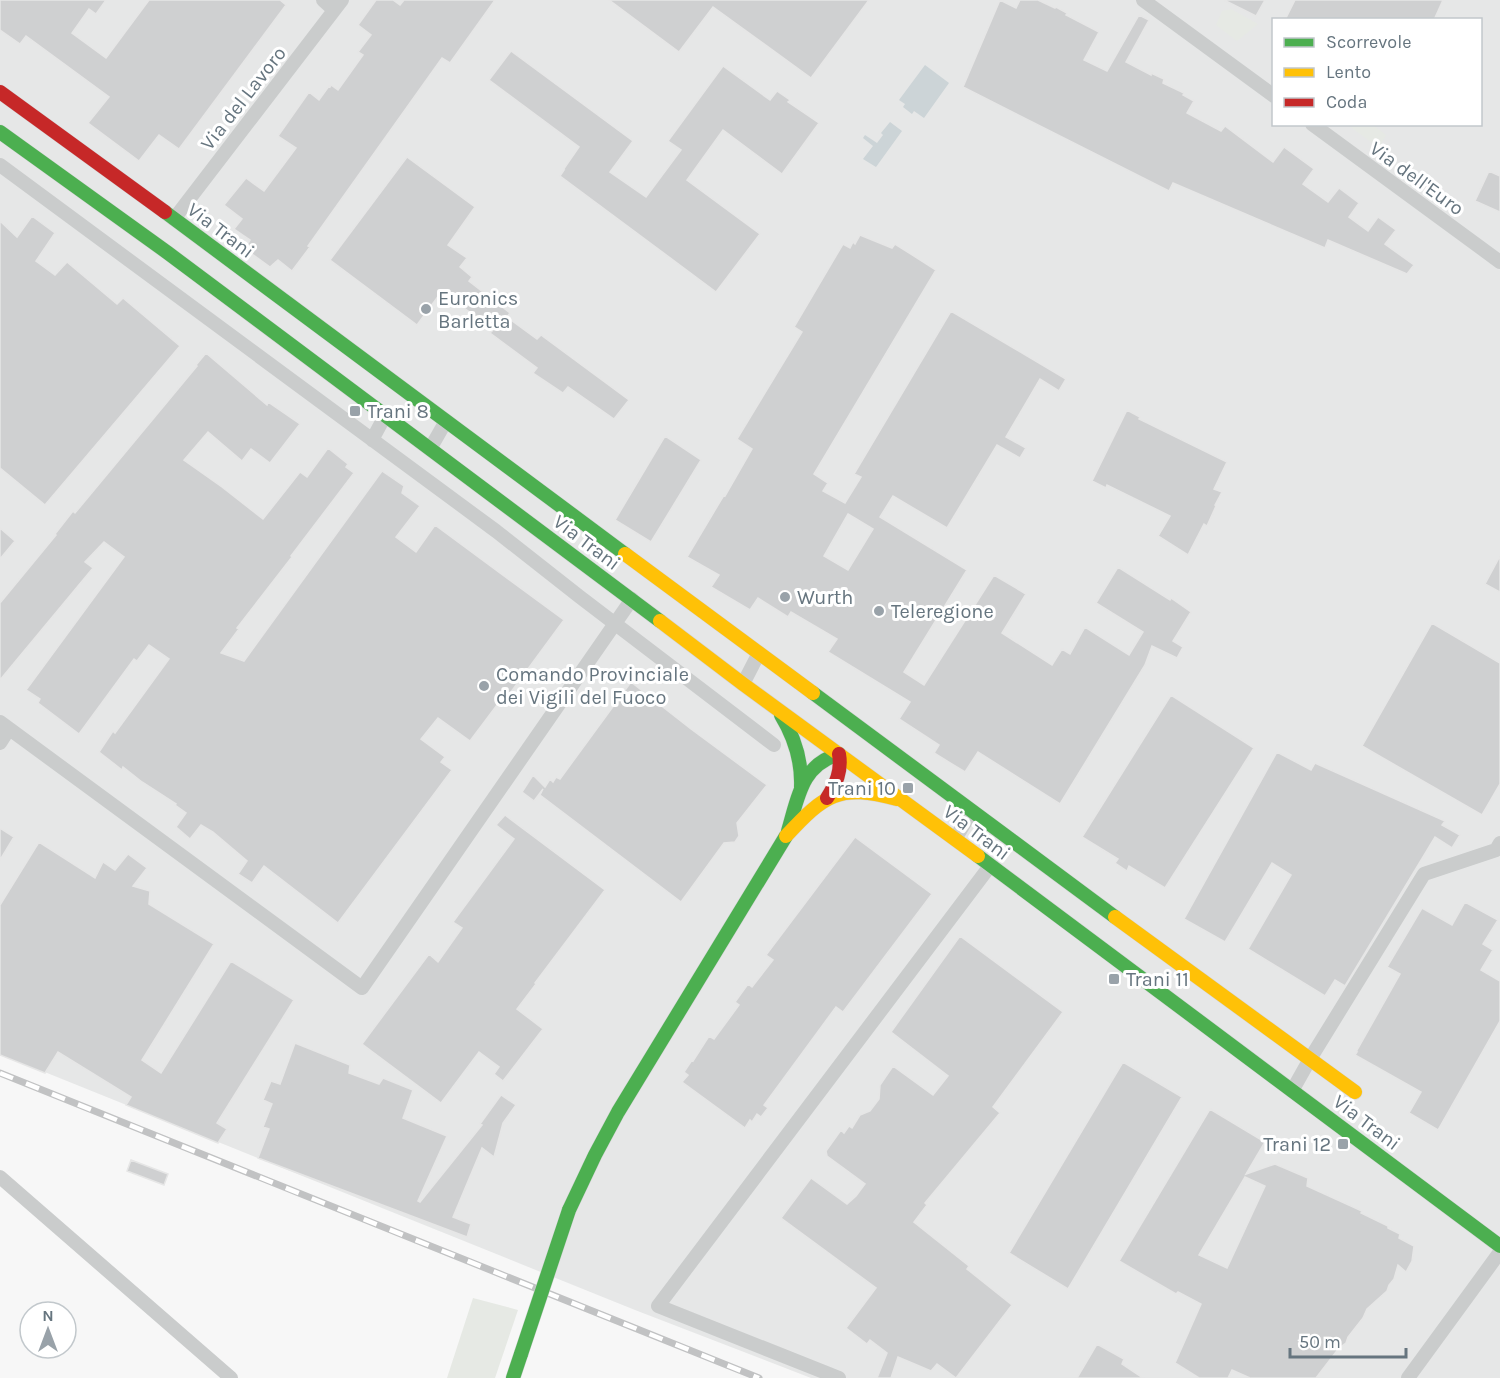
<svg xmlns="http://www.w3.org/2000/svg" width="1500" height="1378" font-family="Karla,sans-serif">
	<rect width="100%" height="100%" fill="#f7f7f7"/>
	<path fill="#e6e7e7" fill-rule="evenodd" d="M0 0H1500V1378H811L635 1310 0 1054ZM1274 20H1480V124H1274Z"/>
	<path fill="#e6e9e4" d="M1231 9 1258 24 1237 41 1216 25 1222 11Z
		M1348 125H1373L1386 135 1379 148Z
		M473 1298 518 1310 495 1378H447Z"/>
	<path fill="#ccd4d7" d="M925 65 949 83 924 118 914 111 912 114 903 107 905 104 899 100Z
		M890 122 902 131 876 167 863 159 873 146 863 138 865 135 877 143 883 135 881 133Z"/>
	<path fill="#cfd0d1" stroke="#e6e6e6" stroke-width="1.5" fill-rule="evenodd" d="M0 0H106L96 14 89 9 72 33 106 58 149 0H280L286 5 179 149 159 135 139 161 88 123 109 97 26 36 20 44 0 30Z
		M376 0H393L400 5 404 0H495L450 63 442 58 308 246 310 247 292 271 278 260 270 267 245 249 250 240 234 229 242 219 224 205 246 178 264 191 296 148 278 136 309 92 319 100 329 86 330 87 331 85 338 90 363 55 358 52 371 35 358 25Z
		M609 0H869L811 78 713 7 679 52Z
		M1000 0 1016 8 1020 0H1038L1055 8 1056 7 1067 13 1066 15 1099 32 1084 60 1107 71 1139 15 1149 20 1126 62 1151 75V73L1164 79 1163 83 1184 93 1183 95 1194 101 1187 113 1221 131 1225 126 1273 162 1284 147 1314 169 1303 184 1328 202 1339 188 1359 203 1349 217 1368 231 1378 217 1396 230 1385 244 1414 265 1407 274 1328 240 1325 248 1173 183 1169 191 963 87Z
		M1224 0H1265L1256 16Z
		M1295 0H1443L1434 20H1285Z
		M511 51 633 141 610 172 646 197 681 150 668 141 723 66 770 100 777 91 790 100 788 102 819 123 782 174 723 130 687 180 760 234 716 292 560 176 564 170H563L579 147 489 80Z
		M407 157 475 207 448 245 467 258 460 267 472 277 469 281 510 313 507 317 537 339 541 335 629 400 614 419 568 387 563 393 533 373 537 368 490 333 493 330 442 291 417 325 330 260Z
		M1489 171 1500 176V212L1475 201Z
		M32 216 55 233 36 261 55 275 67 262 117 304 123 298 180 346 45 505 0 468V221L17 237Z
		M860 235 892 248 895 244 936 270 814 474 828 483 823 491 845 503 861 477 854 474 951 311 1066 379 1059 391 1040 379 1006 437 1026 448 1020 458 997 445 947 528 893 496 880 517 967 570 904 672 924 685 994 575 1026 594 1002 633 1052 665 1062 649 1070 654 1085 627 1129 655 1143 632 1096 603 1118 567 1170 600 1171 598 1191 612 1173 641 1183 647 1177 658 1152 646 1145 665 1060 804 978 752 965 772 934 753 939 745 899 719 910 702 828 652 837 639 791 612 788 617 758 598 750 610 711 587 719 575 687 557 724 495 725 496 752 449 737 439 802 332 794 327 843 244 850 248 853 242 855 244ZM848 514 873 529 848 570 824 556Z
		M206 353 267 405 268 402 300 424 270 463 251 449 242 461 208 432 184 460 222 487 263 519 300 472 307 477 328 448 348 464 346 467 354 473 291 556 292 557 237 628 239 629 221 653 244 661 382 471 404 486 402 493 420 506 396 537 416 552 435 525 564 620 500 707 497 705 470 741 438 718 421 739 445 757 441 762 452 770 338 923 264 866 252 883 238 874 247 861 213 832 201 825 190 839 176 827 186 813 175 805 176 804 142 782 123 767 122 770 99 752 113 731 115 733 169 659 149 645 137 661 134 659 79 734 38 703 40 699 26 690 124 557 104 542 85 562 93 568 0 680V603L56 535 55 534 73 511 75 513 197 366 196 365Z
		M1127 410 1140 417 1139 419 1227 462 1214 489 1222 492 1215 505 1216 506 1207 526 1204 524 1188 555 1158 536 1170 516 1107 485 1106 488 1092 481Z
		M665 436 701 460 651 542 615 520Z
		M0 528 15 541 0 559Z
		M1500 556V592L1485 584Z
		M1432 623 1500 663V784L1482 815 1362 746Z
		M631 682 691 729 767 785 737 823 739 836 735 842 724 843 681 902 540 795 543 789 534 801 522 792 533 775 545 787 550 779 553 782 556 777 560 779Z
		M1171 695 1254 748 1165 888 1129 866 1127 871 1115 863 1118 859 1082 837Z
		M1277 752 1311 770 1315 763 1445 821 1442 825 1460 835 1452 848 1435 837 1345 986 1335 980 1325 996 1248 949 1291 875 1272 863 1225 942 1184 919Z
		M505 815 605 890 535 983 536 984 517 1009 543 1029 503 1081 494 1074 499 1067 479 1052 441 1103 362 1044 429 954 438 962 462 928 453 922 514 839 496 825Z
		M0 828 14 837 0 860Z
		M855 837 932 894 843 1012 836 1007 764 1105 768 1108 761 1117 757 1114 752 1122 750 1120 745 1128 682 1082 688 1075 684 1072 692 1060 693 1061 709 1036 714 1039 739 1005 735 1002 748 984 752 987 773 960 766 955Z
		M39 842 95 878 103 862 115 870 128 854 147 868 133 886 150 891 149 904 214 944 142 1060 161 1073 231 961 294 1000 217 1123 227 1129 218 1143 126 1105 131 1097 58 1052 45 1073 0 1055V905Z
		M1465 902 1498 920 1483 944 1493 950 1481 970 1500 981V1021L1438 1130 1409 1113 1421 1092 1355 1055 1357 1052H1356L1400 974 1387 967 1422 908 1452 925Z
		M960 936 1063 1012 993 1107 1000 1113 925 1203 927 1205 914 1222 969 1266 967 1269 1012 1305 956 1378 937 1364 931 1371 898 1357 891 1378H877L887 1353 870 1340 867 1344 846 1328 876 1288 781 1218 811 1178 847 1204 856 1196 865 1184 827 1156 826 1151 841 1130 844 1133 849 1126 852 1128 860 1115 870 1111 879 1099 880 1085 893 1066 933 1095 948 1076 891 1032Z
		M295 1043 350 1065 349 1073 379 1084 383 1078 413 1090 403 1118 447 1136 418 1201 420 1202 482 1125 480 1124 501 1095 516 1105 503 1123 494 1157 482 1148 453 1217 471 1224 467 1237 258 1158 269 1129 263 1127 272 1104 263 1100 271 1081 280 1084Z
		M1123 1062 1182 1097 1068 1289 1009 1253Z
		M1210 1109 1265 1142 1246 1174 1275 1164 1308 1178 1307 1186 1362 1211 1361 1213 1388 1226V1228L1400 1234 1399 1238 1414 1246 1412 1261 1406 1272 1398 1265 1394 1279 1389 1285 1387 1291 1367 1309 1363 1318 1348 1337 1346 1343 1339 1348 1316 1378H1250L1232 1370 1228 1378H1199L1175 1363 1201 1304 1178 1292 1176 1294 1119 1261ZM1245 1177 1265 1186 1227 1268 1199 1255Z
		M131 1160 168 1174 164 1185 127 1171Z
		M1097 1344 1124 1359 1122 1364 1143 1378H1077Z"/>
	<g fill="none" stroke-linecap="round" stroke-linejoin="round">
		<defs>
			<path id="fast" d="M0 132 168 253 660 621
				M165 212 625 554
				M813 693 1115 917
				M781 715C795 738 802 760 801 787
				M788 831C798 798 801 765 839 754
				M978 856 1500 1246
				M569 1210 595 1155 618 1112 786 836
				M513 1378 521 1354"/>
			<path id="slow" d="M625 554 813 693
				M660 621 743 684 978 856
				M786 836C824 795 839 783 897 799
				M1115 917 1355 1092"/>
			<path id="jam" d="M0 92 165 212
				M827 798C836 784 842 771 839 754"/>
		</defs>
		<use href="#fast" stroke="#d3d4d5" stroke-width="15"/>
		<use href="#slow" stroke="#d3d4d5" stroke-width="15"/>
		<use href="#jam" stroke="#d3d4d5" stroke-width="15"/>
		<path stroke="#cacccc" stroke-width="14" d="M323 0 334 10
			M1143 0 1274 96
			M1312 124 1500 262
			M0 165 496 531 580 597 774 745
			M174 219 342 0
			M372 440 385 416
			M430 449 446 421
			M743 684 759 653
			M0 722 362 988 632 599
			M0 743 9 729
			M955 839 972 811
			M1292 1091 1310 1059 1424 874 1496 850 1500 843
			M0 1177 231 1378
			M839 1378 658 1306 990 866
			M1408 1378 1500 1252"/>
		<use href="#fast" stroke="#4caf50" stroke-width="14"/>
		<use href="#slow" stroke="#ffc107" stroke-width="14"/>
		<use href="#jam" stroke="#c62828" stroke-width="14"/>
		<defs>
			<path id="rail" d="M0 1073 759 1378"/>
		</defs>
		<use href="#rail" stroke="#c1c2c3" stroke-width="7"/>
		<use href="#rail" stroke="#fff" stroke-width="4.5" stroke-dasharray="14" stroke-linecap="butt"/>
		<defs>
			<path id="fast-bridge" d="M521 1354 569 1210"/>
		</defs>
		<use href="#fast-bridge" stroke="#d3d4d5" stroke-width="15" stroke-linecap="butt"/>
		<use href="#fast-bridge" stroke="#4caf50" stroke-width="14"/>
	</g>
	<g fill="#99a2a9" stroke="#fff" stroke-width="2">
		<circle cx="426" cy="309" r="6"/>
		<rect x="349" y="405" width="12" height="12" rx="3"/>
		<circle cx="785" cy="597" r="6"/>
		<circle cx="879" cy="611" r="6"/>
		<circle cx="484" cy="686" r="6"/>
		<rect x="902" y="782" width="12" height="12" rx="3"/>
		<rect x="1108" y="973" width="12" height="12" rx="3"/>
		<rect x="1337" y="1138" width="12" height="12" rx="3"/>
	</g>
	<g text-anchor="middle" stroke-width="6" stroke-linejoin="round" paint-order="stroke">
		<g font-size="20" fill="#66757f" stroke="#fff">
			<text transform="translate(243 98) rotate(-52)" y="7">Via del Lavoro</text>
			<text transform="translate(1417 178) rotate(36)" y="7">Via dell'Euro</text>
			<text transform="translate(221 230) rotate(37)" y="7">Via Trani</text>
			<text transform="translate(587 542) rotate(37)" y="7">Via Trani</text>
			<text transform="translate(977 832) rotate(37)" y="7">Via Trani</text>
			<text transform="translate(1367 1122) rotate(37)" y="7">Via Trani</text>
		</g>
		<g font-size="20" fill="#66757f" stroke="#fff" text-anchor="start">
			<text x="438" y="305">Euronics<tspan x="438" dy="23">Barletta</tspan></text>
			<text x="367" y="418">Trani 8</text>
			<text x="797" y="604">Wurth</text>
			<text x="891" y="618">Teleregione</text>
			<text x="496" y="681">Comando Provinciale<tspan x="496" dy="23">dei Vigili del Fuoco</tspan></text>
			<text x="896" y="795" text-anchor="end">Trani 10</text>
			<text x="1126" y="986">Trani 11</text>
			<text x="1331" y="1151" text-anchor="end">Trani 12</text>
		</g>
	</g>
	<rect x="1272" y="18" width="210" height="108" fill="#ffffff" stroke="#c2c8cc" stroke-width="1.5"/>
	<rect x="1284" y="38" width="30" height="9" fill="#4caf50" stroke="#c2c8cc" stroke-width="1.5"/>
	<text x="1326" y="48" font-size="18" fill="#66757f">Scorrevole</text>
	<rect x="1284" y="68" width="30" height="9" fill="#ffc107" stroke="#c2c8cc" stroke-width="1.5"/>
	<text x="1326" y="78" font-size="18" fill="#66757f">Lento</text>
	<rect x="1284" y="98" width="30" height="9" fill="#c62828" stroke="#c2c8cc" stroke-width="1.5"/>
	<text x="1326" y="108" font-size="18" fill="#66757f">Coda</text>
	<g transform="translate(48 1330)"><circle r="28" fill="#ffffff" stroke="#c2c8cc" stroke-width="1.5"/>
	<path d="M0-4.5L10 22L0 15L-10 22Z" fill="#99a2a9"/>
	<text y="-9" font-size="16" font-weight="bold" text-anchor="middle" fill="#66757f">N</text>
	</g>
	<path d="M1290 1348v9h116v-9" fill="none" stroke="#66757f" stroke-width="3"/>
	<text x="1299" y="1348" font-size="18" fill="#66757f" stroke="#ffffff" stroke-width="4.5" paint-order="stroke">50 m</text>
</svg>
